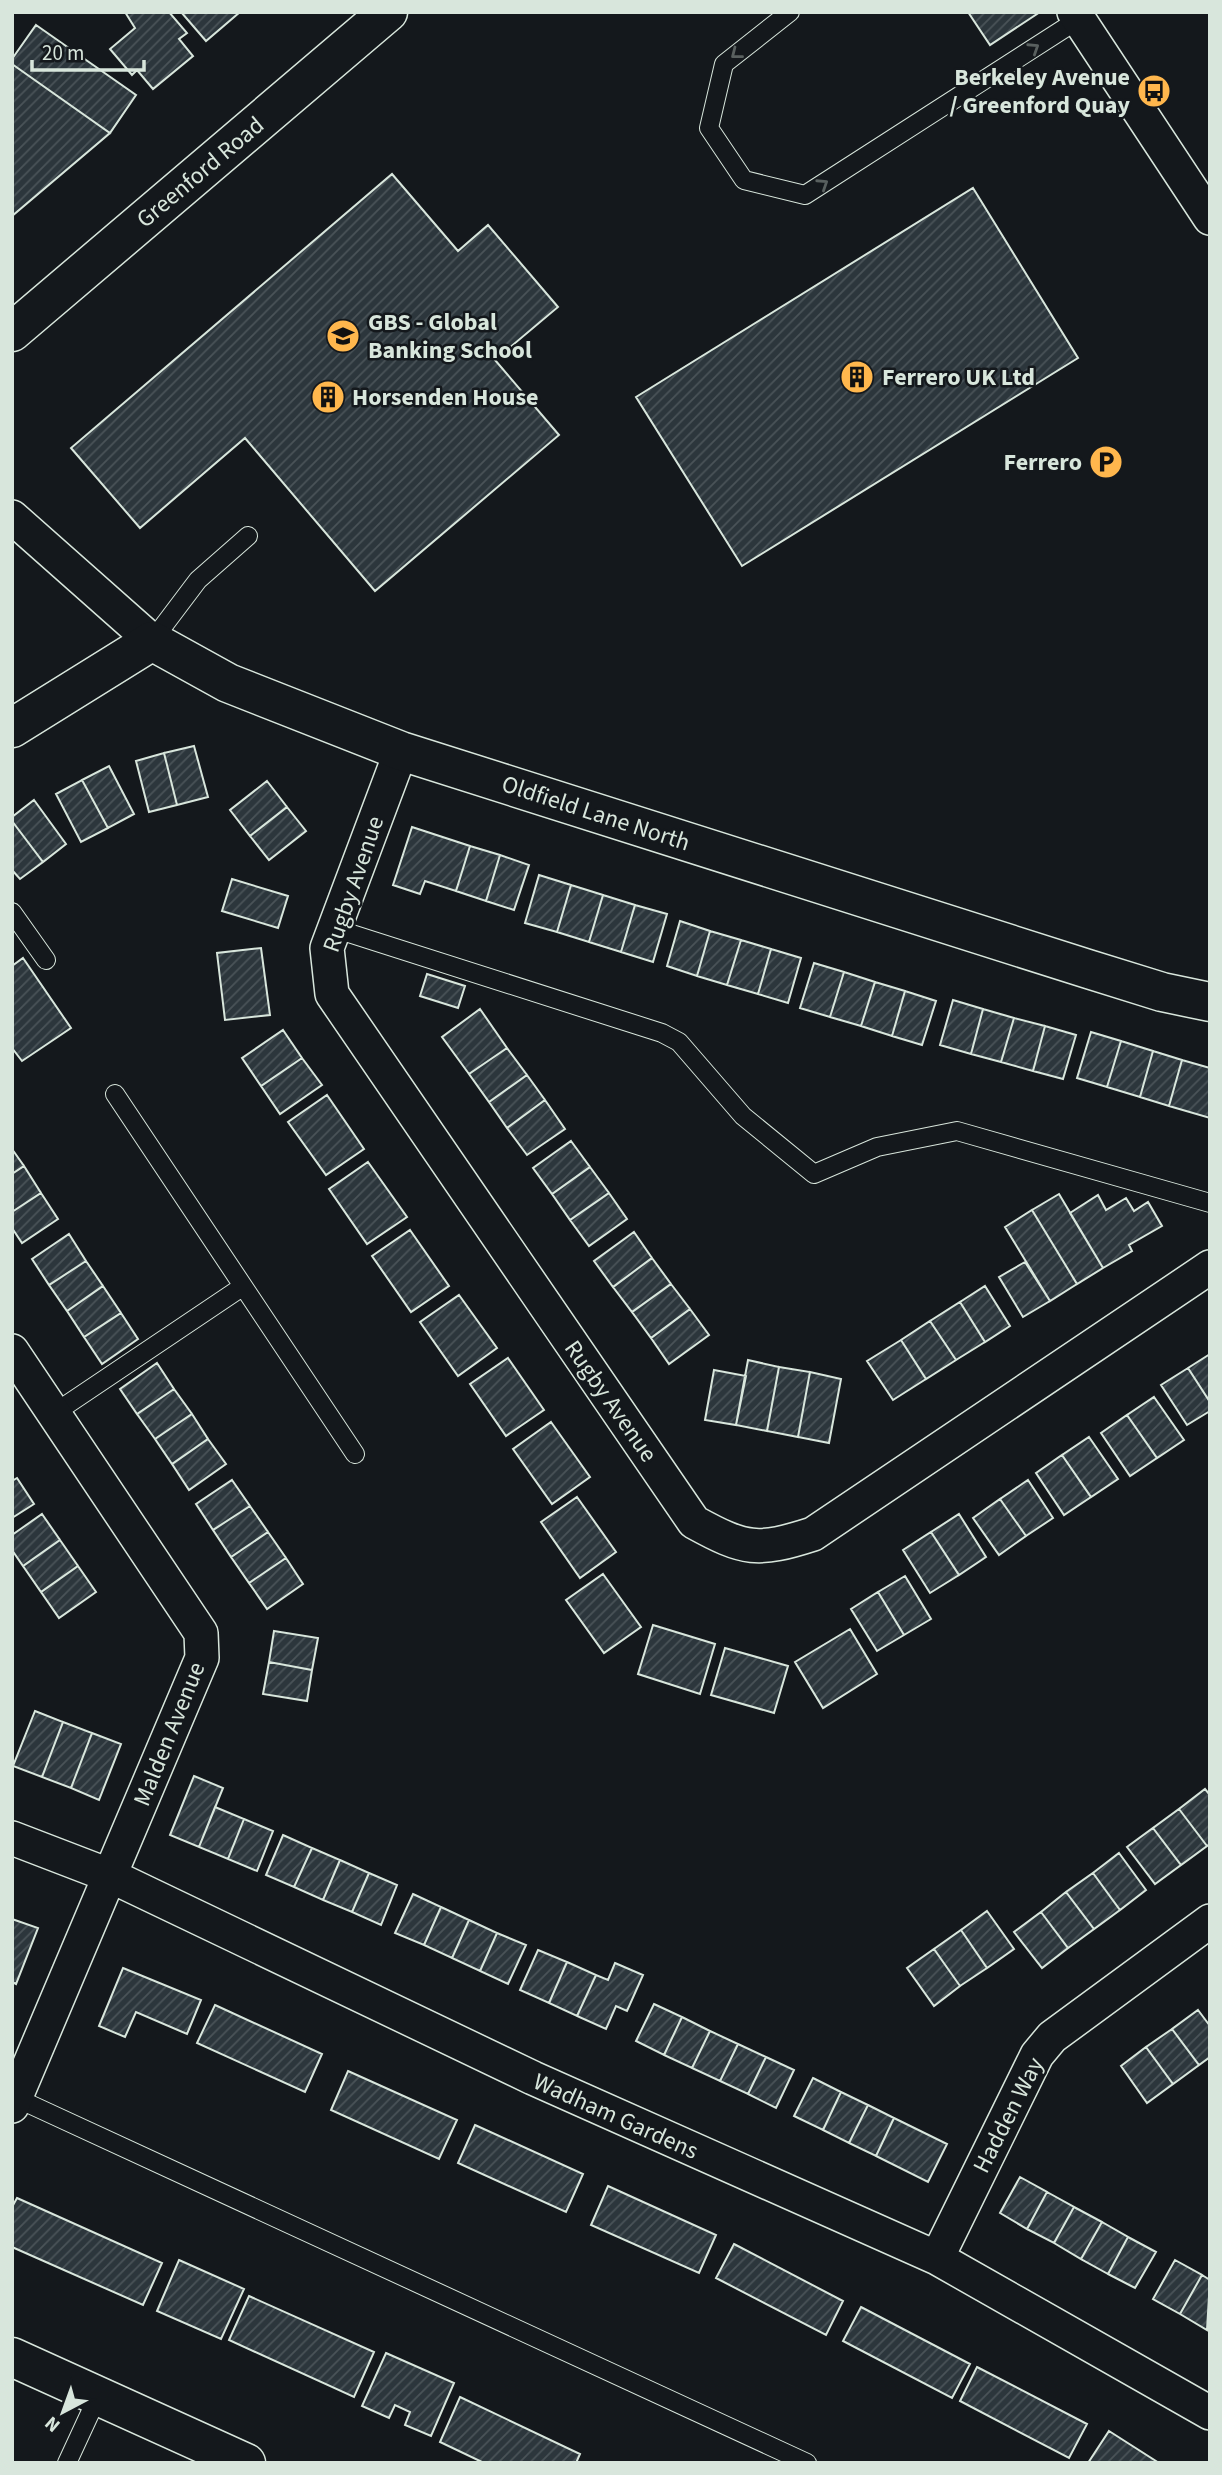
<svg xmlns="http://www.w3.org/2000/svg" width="1222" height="2475" font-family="'Source Sans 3',sans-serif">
	<defs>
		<pattern id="building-hatch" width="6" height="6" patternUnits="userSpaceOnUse" patternTransform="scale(1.75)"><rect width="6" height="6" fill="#2c363c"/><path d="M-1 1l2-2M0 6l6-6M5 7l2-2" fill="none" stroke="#4a5358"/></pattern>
	</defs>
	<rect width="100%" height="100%" fill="#14181c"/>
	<path fill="url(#building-hatch)" stroke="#d8e6dc" stroke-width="2" d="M125 12H169L187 33 179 39 193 56 153 89 137 70 132 75 110 49 135 28Z
		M181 12H240L206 41Z
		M968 12H1040L990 45Z
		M36 25 136 95 110 133 12 64V59Z
		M12 64 110 133 12 216Z
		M392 174 458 251 488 225 558 307 495 360 559 435 375 591 245 438 140 528 71 448Z
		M973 188 1078 358 742 566 636 397Z
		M194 746 208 797 177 805 164 753Z
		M164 753 177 805 149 812 136 761Z
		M109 766 134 814 108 828 82 780Z
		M82 780 108 828 81 842 56 794Z
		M267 781 287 807 250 836 230 810Z
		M34 800 66 844 43 862 12 821V817Z
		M287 807 306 831 269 860 250 836Z
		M12 821 43 862 20 879 12 870Z
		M412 827 470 846 456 891 425 881 420 894 393 885Z
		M470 846 500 855 486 901 456 891Z
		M500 855 529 865 514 910 486 901Z
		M539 875 571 885 557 932 525 923Z
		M232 879 288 896 278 928 222 911Z
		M571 885 603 895 589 942 557 932Z
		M603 895 635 905 621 952 589 942Z
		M635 905 667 914 653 962 621 952Z
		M680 921 710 931 697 976 667 966Z
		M710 931 741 940 727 985 697 976Z
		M741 940 771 949 758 994 727 985Z
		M261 948 270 1015 225 1020 217 953Z
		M771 949 801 958 788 1003 758 994Z
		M23 958 71 1028 22 1061 12 1048V966Z
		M814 963 844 972 830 1017 800 1008Z
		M844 972 875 982 861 1026 830 1017Z
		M427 974 465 986 458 1008 420 996Z
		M875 982 905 991 892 1036 861 1026Z
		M905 991 936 1001 922 1045 892 1036Z
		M953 1000 983 1009 971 1054 940 1045Z
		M480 1009 507 1048 469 1074 442 1037Z
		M983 1009 1014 1018 1001 1062 971 1054Z
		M1014 1018 1045 1026 1033 1071 1001 1062Z
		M1045 1026 1076 1035 1063 1079 1033 1071Z
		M283 1030 302 1058 261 1086 242 1058Z
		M1091 1032 1121 1041 1107 1087 1077 1078Z
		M1121 1041 1153 1051 1140 1097 1107 1087Z
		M507 1048 527 1075 489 1102 469 1074Z
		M1153 1051 1182 1060 1169 1106 1140 1097Z
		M302 1058 322 1085 280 1114 261 1086Z
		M1182 1060 1210 1068V1118L1169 1106Z
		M527 1075 545 1100 507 1128 489 1102Z
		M327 1095 364 1149 326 1175 288 1122Z
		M545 1100 565 1129 527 1155 507 1128Z
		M571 1141 590 1167 552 1194 533 1168Z
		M12 1149 24 1166 12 1174Z
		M368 1162 407 1217 367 1244 329 1189Z
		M24 1166 41 1193 12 1212V1174Z
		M590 1167 609 1193 570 1220 552 1194Z
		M41 1193 58 1219 22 1243 12 1228V1212Z
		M609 1193 627 1219 589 1246 570 1220Z
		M1059 1194 1103 1268 1077 1284 1032 1210Z
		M1098 1195 1106 1210 1126 1198 1134 1211 1148 1202 1162 1226 1129 1245 1132 1251 1103 1268 1070 1213Z
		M1032 1210 1077 1284 1050 1301 1005 1227Z
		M410 1230 449 1286 411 1312 372 1256Z
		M634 1232 652 1258 613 1287 594 1261Z
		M69 1234 86 1261 49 1285 32 1259Z
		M652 1258 671 1284 632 1312 613 1287Z
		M86 1261 103 1286 67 1311 49 1285Z
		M1025 1262 1050 1301 1023 1317 999 1277Z
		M671 1284 690 1309 651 1338 632 1312Z
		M103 1286 121 1313 84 1337 67 1311Z
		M985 1286 1010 1326 985 1342 960 1302Z
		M459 1295 497 1348 458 1376 420 1322Z
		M960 1302 985 1342 956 1360 930 1321Z
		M690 1309 709 1335 669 1364 651 1338Z
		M121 1313 138 1339 102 1364 84 1337Z
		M930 1321 956 1360 926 1379 901 1340Z
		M901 1340 926 1379 893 1400 867 1361Z
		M1210 1354V1402L1188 1368Z
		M508 1358 544 1410 506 1436 470 1384Z
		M748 1360 779 1367 767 1431 736 1425Z
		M157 1363 174 1389 137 1414 120 1389Z
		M779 1367 810 1372 798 1437 767 1431Z
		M1188 1368 1210 1402V1411L1187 1425 1161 1385Z
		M714 1370 746 1376 736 1425 705 1420Z
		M810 1372 841 1379 829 1443 798 1437Z
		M174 1389 192 1414 155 1439 137 1414Z
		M1154 1397 1184 1440 1157 1458 1127 1415Z
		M192 1414 208 1439 172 1464 155 1439Z
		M1127 1415 1157 1458 1130 1476 1101 1433Z
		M551 1422 590 1477 552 1504 513 1449Z
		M1089 1437 1118 1479 1091 1497 1062 1455Z
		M208 1439 226 1464 189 1490 172 1464Z
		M1062 1455 1091 1497 1064 1515 1036 1473Z
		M17 1478 34 1504 12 1518V1481Z
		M232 1480 250 1506 213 1530 196 1504Z
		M1028 1480 1053 1518 1026 1536 1000 1499Z
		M577 1497 616 1552 580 1578 541 1522Z
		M1000 1499 1026 1536 999 1555 973 1518Z
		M250 1506 268 1532 231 1557 213 1530Z
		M42 1514 60 1540 23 1566 12 1550V1535Z
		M959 1514 986 1557 959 1575 931 1532Z
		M268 1532 286 1558 249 1583 231 1557Z
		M931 1532 959 1575 930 1593 903 1550Z
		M60 1540 78 1566 41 1592 23 1566Z
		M286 1558 303 1584 267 1609 249 1583Z
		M78 1566 96 1592 59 1618 41 1592Z
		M603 1574 641 1627 604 1653 566 1600Z
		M905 1576 931 1619 904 1635 878 1592Z
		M878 1592 904 1635 877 1651 851 1609Z
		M653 1625 715 1644 700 1694 638 1674Z
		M850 1629 877 1674 823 1708 795 1662Z
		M274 1631 318 1638 312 1670 269 1662Z
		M725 1648 788 1666 774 1713 711 1695Z
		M269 1662 312 1670 307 1701 263 1694Z
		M35 1711 63 1722 42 1777 13 1766Z
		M63 1722 92 1733 71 1788 42 1777Z
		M92 1733 121 1744 99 1800 71 1788Z
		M194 1776 223 1788 199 1847 170 1835Z
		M1205 1789 1210 1795V1844L1207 1846 1179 1809Z
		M215 1807 244 1819 228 1859 199 1847Z
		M1179 1809 1207 1846 1181 1865 1153 1828Z
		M244 1819 273 1831 257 1871 228 1859Z
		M1153 1828 1181 1865 1155 1884 1127 1847Z
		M283 1835 312 1848 294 1887 266 1875Z
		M312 1848 340 1860 323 1900 294 1887Z
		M1119 1853 1146 1890 1120 1910 1093 1873Z
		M340 1860 369 1873 352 1912 323 1900Z
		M369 1873 397 1885 381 1925 352 1912Z
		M1093 1873 1120 1910 1094 1929 1066 1892Z
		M1066 1892 1094 1929 1068 1948 1041 1912Z
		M413 1894 441 1907 424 1945 395 1933Z
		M441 1907 469 1920 452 1958 424 1945Z
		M987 1911 1014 1949 987 1968 961 1930Z
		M1041 1912 1068 1948 1042 1968 1014 1932Z
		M12 1919 38 1928 16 1984 12 1982Z
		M469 1920 497 1933 480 1971 452 1958Z
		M961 1930 987 1968 960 1986 934 1949Z
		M497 1933 526 1945 508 1984 480 1971Z
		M934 1949 960 1986 934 2006 907 1968Z
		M538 1950 567 1962 549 2003 520 1990Z
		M567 1962 596 1975 577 2016 549 2003Z
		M615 1963 643 1975 627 2011 616 2006 606 2029 577 2016 596 1975 608 1980Z
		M123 1968 201 2000 187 2034 136 2012 125 2037 99 2026Z
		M654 2004 682 2017 664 2055 636 2041Z
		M215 2005 322 2054 305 2092 197 2043Z
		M1198 2010 1210 2026V2057L1199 2065 1172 2029Z
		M682 2017 710 2031 692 2068 664 2055Z
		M1172 2029 1199 2065 1173 2084 1146 2047Z
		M710 2031 738 2044 720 2081 692 2068Z
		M738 2044 766 2057 748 2094 720 2081Z
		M1146 2047 1173 2084 1147 2103 1121 2066Z
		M766 2057 794 2070 776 2108 748 2094Z
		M348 2071 457 2120 439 2159 331 2110Z
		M813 2078 841 2092 823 2130 794 2116Z
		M841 2092 868 2105 849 2143 823 2130Z
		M868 2105 894 2118 876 2156 849 2143Z
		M894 2118 947 2144 928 2182 876 2156Z
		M475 2125 583 2174 566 2212 458 2163Z
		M1020 2177 1047 2192 1027 2229 1000 2213Z
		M608 2186 716 2235 699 2273 591 2225Z
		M1047 2192 1074 2207 1054 2243 1027 2229Z
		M17 2198 162 2263 143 2305 12 2247V2207Z
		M1074 2207 1102 2222 1081 2259 1054 2243Z
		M1102 2222 1128 2237 1108 2274 1081 2259Z
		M1128 2237 1156 2252 1135 2288 1108 2274Z
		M734 2244 843 2301 826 2335 716 2278Z
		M179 2260 244 2289 221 2339 157 2311Z
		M1175 2260 1202 2275 1180 2314 1153 2299Z
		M1202 2275 1210 2280 1207 2330 1180 2314Z
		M249 2296 374 2352 354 2397 229 2340Z
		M861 2307 970 2364 952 2398 843 2341Z
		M386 2353 454 2383 431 2436 405 2425 410 2412 395 2405 389 2418 362 2406Z
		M977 2367 1087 2424 1069 2458 960 2401Z
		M460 2397 580 2454 576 2463H484L440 2442Z
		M1109 2431 1159 2463H1088Z"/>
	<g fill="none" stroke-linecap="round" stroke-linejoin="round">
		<defs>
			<path id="service" d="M790 12 724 64 709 128 744 180 805 195 1079 19
				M152 641 198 580 248 536
				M12 912 46 960
				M333 928 662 1033 679 1042 743 1116 814 1174 877 1147 957 1131 1210 1203
				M115 1094 355 1454
				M56 1412 242 1287
				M12 2096 807 2463
				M67 2463 98 2396"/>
			<path id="minor" d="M1074 12 1210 218
				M12 517 152 641
				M401 751 327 948 332 994 694 1522C745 1550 757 1552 813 1534L1210 1267
				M12 1351 201 1633 202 1658 12 2106
				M12 1838 111 1876 533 2078 937 2258 1210 2413
				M937 2258 1037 2055 1052 2037 1210 1921"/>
			<path id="tertiary" d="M12 728 152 641 228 683 401 751 1088 969 1162 992 1210 1002"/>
			<path id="primary" d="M12 332 388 12
				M12 2357 246 2463"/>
		</defs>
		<use href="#service" stroke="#d8e6dc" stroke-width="20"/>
		<use href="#minor" stroke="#d8e6dc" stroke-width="36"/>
		<use href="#tertiary" stroke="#d8e6dc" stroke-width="41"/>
		<use href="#primary" stroke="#d8e6dc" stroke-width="41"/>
		<use href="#service" stroke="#14181c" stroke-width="18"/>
		<use href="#minor" stroke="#14181c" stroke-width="33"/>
		<use href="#tertiary" stroke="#14181c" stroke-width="38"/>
		<use href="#primary" stroke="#14181c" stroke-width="38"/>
	</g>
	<defs><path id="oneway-chevron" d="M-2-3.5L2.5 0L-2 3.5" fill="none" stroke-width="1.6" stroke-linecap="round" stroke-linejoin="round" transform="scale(1.75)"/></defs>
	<g stroke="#59605f">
		<use href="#oneway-chevron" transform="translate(1034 48) rotate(-33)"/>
		<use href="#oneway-chevron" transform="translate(736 54) rotate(142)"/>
		<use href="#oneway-chevron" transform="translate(823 184) rotate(-33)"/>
	</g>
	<defs>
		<symbol id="bus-disc" viewBox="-11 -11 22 22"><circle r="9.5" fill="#ffb74d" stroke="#14181c"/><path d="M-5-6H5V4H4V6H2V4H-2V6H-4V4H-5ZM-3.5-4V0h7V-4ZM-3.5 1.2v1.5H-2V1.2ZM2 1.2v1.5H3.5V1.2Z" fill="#111"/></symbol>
		<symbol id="university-disc" viewBox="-11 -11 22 22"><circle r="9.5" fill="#ffb74d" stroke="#14181c"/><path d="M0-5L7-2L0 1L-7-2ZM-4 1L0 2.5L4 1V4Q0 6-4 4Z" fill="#111"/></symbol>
		<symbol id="building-disc" viewBox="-11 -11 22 22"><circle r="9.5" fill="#ffb74d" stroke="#14181c"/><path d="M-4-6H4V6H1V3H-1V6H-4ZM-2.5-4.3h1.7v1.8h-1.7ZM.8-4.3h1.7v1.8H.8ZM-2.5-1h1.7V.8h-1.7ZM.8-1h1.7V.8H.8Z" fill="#111"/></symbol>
		<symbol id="parking-disc" viewBox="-11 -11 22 22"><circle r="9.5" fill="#ffb74d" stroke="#14181c"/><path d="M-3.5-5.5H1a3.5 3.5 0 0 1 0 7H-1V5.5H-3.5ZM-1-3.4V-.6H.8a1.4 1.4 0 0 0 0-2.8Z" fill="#111"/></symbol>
	</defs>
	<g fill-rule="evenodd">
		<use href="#bus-disc" x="1135" y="72" width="38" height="38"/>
		<use href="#university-disc" x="324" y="317" width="38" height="38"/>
		<use href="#building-disc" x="838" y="358" width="38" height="38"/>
		<use href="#building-disc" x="309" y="378" width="38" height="38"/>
		<use href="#parking-disc" x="1087" y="443" width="38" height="38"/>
	</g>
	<g text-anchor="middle" stroke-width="5" stroke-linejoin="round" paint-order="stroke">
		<g font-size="24" font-weight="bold" fill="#d8e6dc" stroke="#14181c" text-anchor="start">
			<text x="1130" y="85" text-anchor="end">Berkeley Avenue<tspan x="1130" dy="28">/ Greenford Quay</tspan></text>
			<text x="368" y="330">GBS - Global<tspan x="368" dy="28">Banking School</tspan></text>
			<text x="882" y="385">Ferrero UK Ltd</text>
			<text x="352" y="405">Horsenden House</text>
			<text x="1082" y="470" text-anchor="end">Ferrero</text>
		</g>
		<g font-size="24" fill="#d8e6dc" stroke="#14181c">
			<text transform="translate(200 172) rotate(-40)" y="8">Greenford Road</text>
			<text transform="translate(596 813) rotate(18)" y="8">Oldfield Lane North</text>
			<text transform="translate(353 884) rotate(-71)" y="8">Rugby Avenue</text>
			<text transform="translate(611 1401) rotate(55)" y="8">Rugby Avenue</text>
			<text transform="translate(169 1734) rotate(-68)" y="8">Malden Avenue</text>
			<text transform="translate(1008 2115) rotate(-63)" y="8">Hadden Way</text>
			<text transform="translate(616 2116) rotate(24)" y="8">Wadham Gardens</text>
		</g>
	</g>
	<rect width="1222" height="2475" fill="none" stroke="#d8e6dc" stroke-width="28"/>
	<g transform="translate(63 2412) rotate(221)" stroke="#14181c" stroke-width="5" paint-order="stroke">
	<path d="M0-5L12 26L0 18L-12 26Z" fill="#d8e6dc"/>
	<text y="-10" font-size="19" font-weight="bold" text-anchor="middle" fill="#d8e6dc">N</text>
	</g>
	<path d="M32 60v10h112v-10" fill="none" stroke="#d8e6dc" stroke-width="3.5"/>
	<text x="42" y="60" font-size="21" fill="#d8e6dc" stroke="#14181c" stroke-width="5" paint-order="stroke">20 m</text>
</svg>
